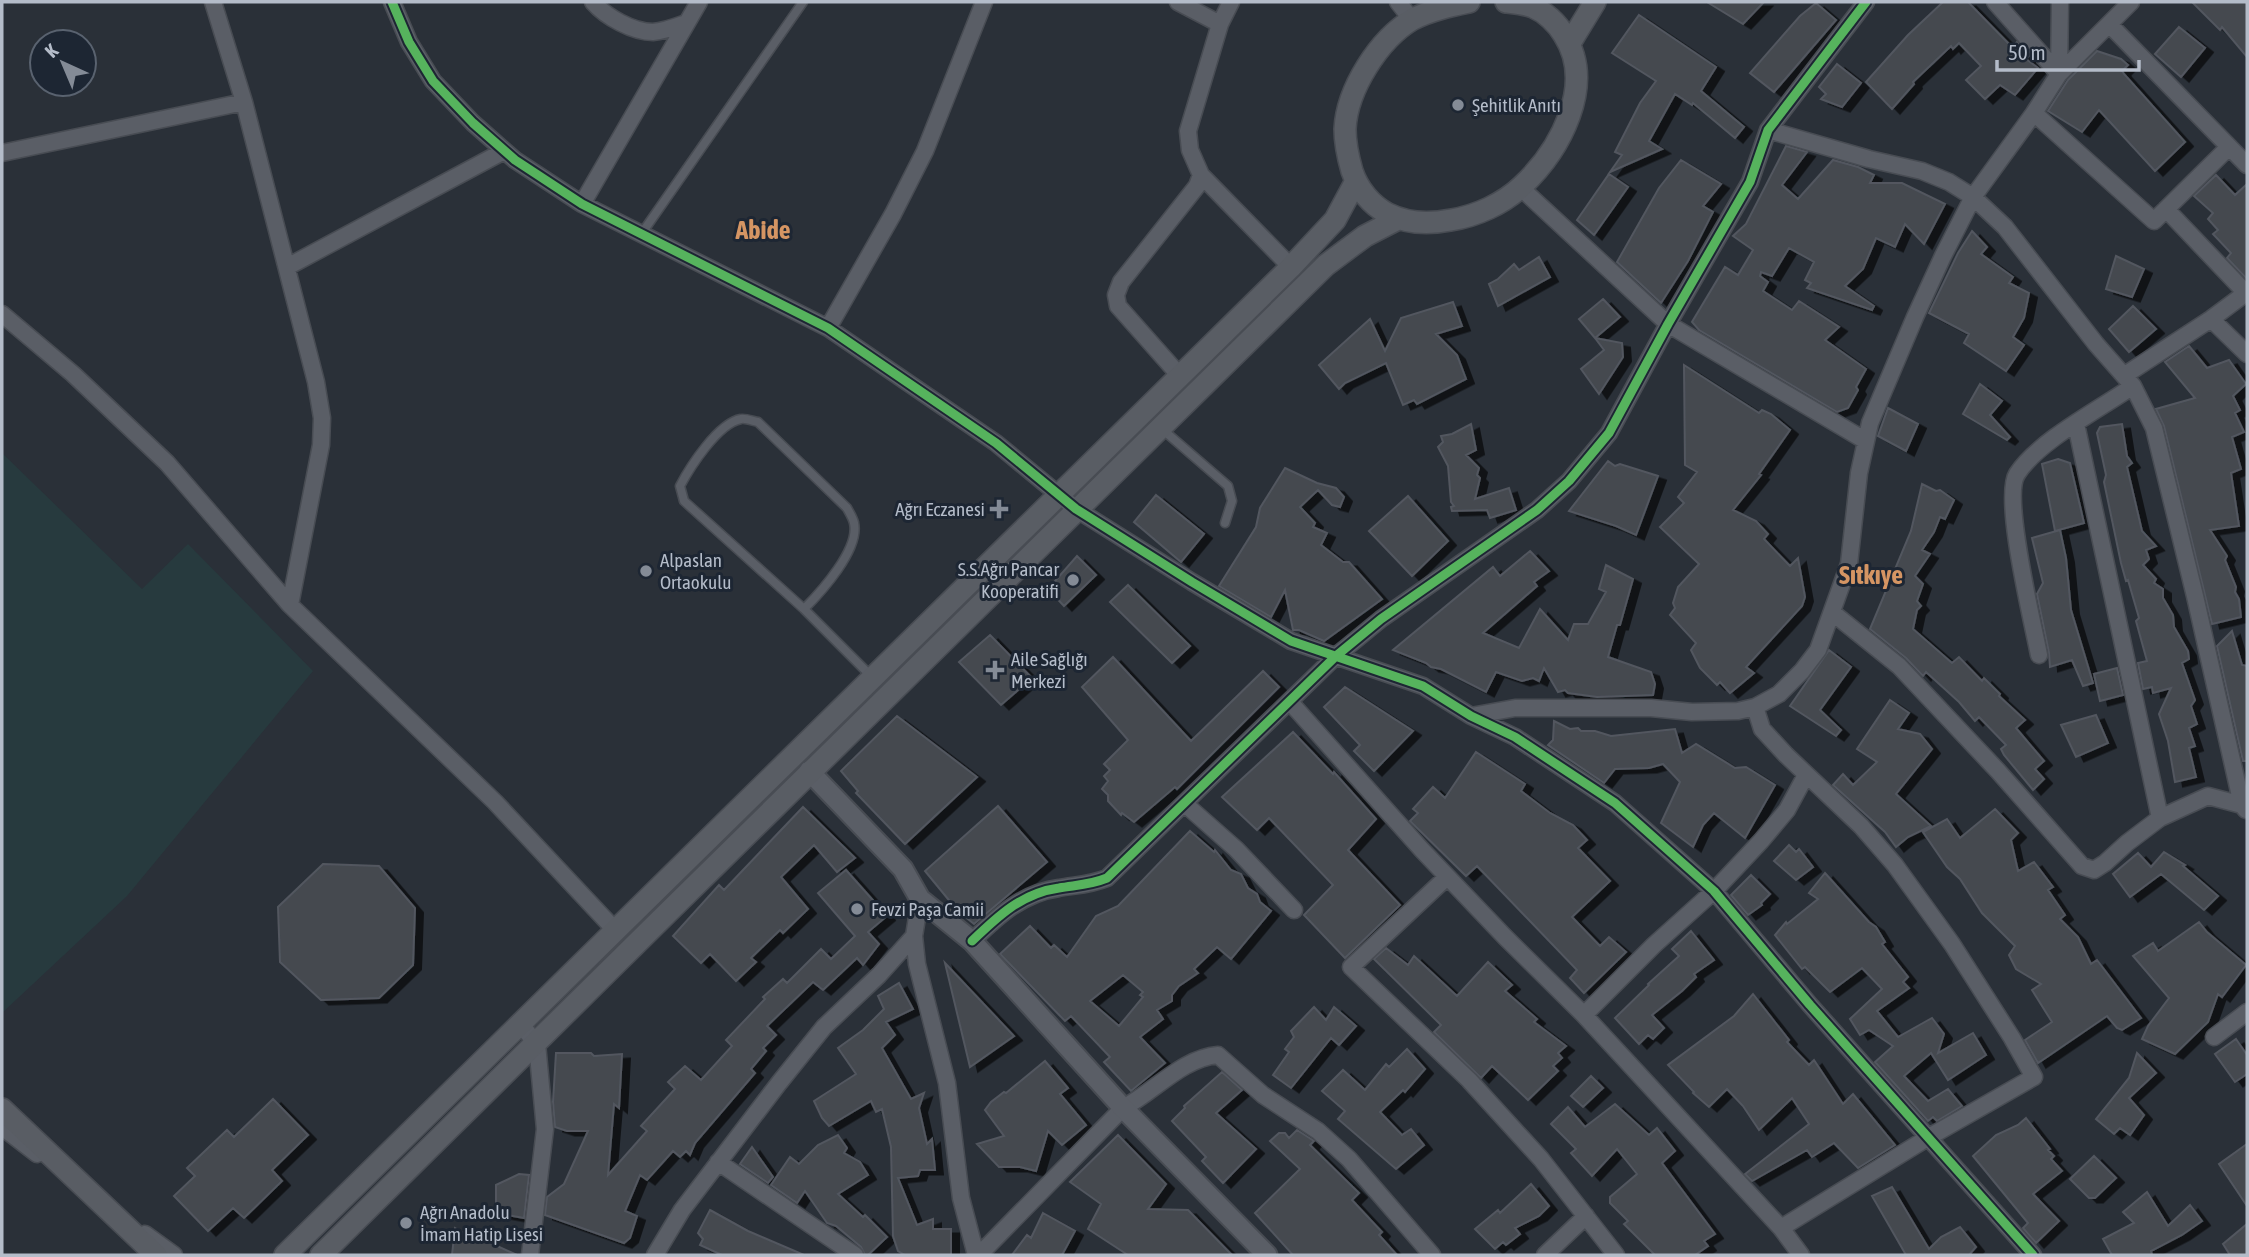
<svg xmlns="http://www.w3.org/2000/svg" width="2249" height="1257" font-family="'Asap Condensed',sans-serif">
	<defs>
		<filter id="shadow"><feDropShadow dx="8" dy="4.5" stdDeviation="0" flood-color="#0009"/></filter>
	</defs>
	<rect width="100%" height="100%" fill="#2a3038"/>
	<path fill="#273a3e" d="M2 453 142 589 188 544 313 671 127 896 2 1013Z"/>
	<path fill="#444950" stroke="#52575f" stroke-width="2" fill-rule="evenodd" filter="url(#shadow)" d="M1707 2H1764L1743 24Z
		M1943 2H1968L2012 47 2017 42 2029 56 2026 59 2038 68 2015 95 2000 85 1985 99 1966 80 1981 66 1959 43 1953 49 1951 46 1913 82 1914 84 1892 109 1866 82 1908 35Z
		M2192 2H2247V57L2222 27 2220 30Z
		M1816 3 1836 20 1774 92 1750 73 1800 16Z
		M1639 15 1716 67 1701 91 1744 127 1735 138 1693 103 1692 105 1675 94 1649 141 1662 149 1610 172 1622 155 1615 152 1640 103 1656 81 1612 53Z
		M2179 27 2205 48 2181 77 2155 54Z
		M2097 51 2121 59 2128 65 2122 71 2124 74 2185 142 2155 171 2099 110 2082 132 2048 111 2068 80Z
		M1837 64 1861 83 1842 107 1821 99 1826 94 1819 87Z
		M1786 146 1807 152 1782 185 1798 199 1833 160 1858 167 1874 175 1870 183H1902L1945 204 1924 244 1905 224 1895 247 1876 238 1863 269 1845 286 1874 306 1872 310 1807 288 1811 283 1805 280 1814 262 1789 248 1772 276 1761 272 1760 276 1768 282 1763 291 1792 310 1799 301 1839 327 1825 340 1866 369 1856 387 1858 390 1848 408 1837 412 1699 330 1692 322 1725 267 1738 275 1753 250 1733 236 1746 224Z
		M1681 160 1721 184 1703 206 1713 212 1688 261 1661 303 1617 262 1659 188Z
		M1609 174 1628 187 1594 235 1577 220Z
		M2216 175 2235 195 2247 184V279L2227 258 2231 253 2213 234 2218 230 2208 219 2213 213 2194 196Z
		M1972 231 1987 247 1981 254 2013 277 2009 283 2029 293 2024 318 2013 337 2024 345 2006 371 1964 343 1969 334 1929 313 1958 253Z
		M2116 256 2144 269 2132 297 2106 289Z
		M1539 257 1550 277 1498 306 1489 284 1498 279 1514 264 1519 270Z
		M1603 299 1620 317 1595 338 1579 319Z
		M1453 302 1462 326 1436 334 1457 355 1466 379 1417 404 1414 400 1403 405 1386 363 1345 383 1339 389 1319 365 1370 319 1385 351 1401 318Z
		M2133 306 2156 329 2129 352 2109 329Z
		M1595 338 1622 343 1623 357 1599 394 1581 369 1604 350Z
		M2189 346 2207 368 2229 360 2246 384 2233 396 2240 410 2235 413 2244 432 2232 437 2241 469 2231 473 2239 526 2210 530 2227 556 2225 560 2236 587 2235 592 2239 599 2241 617 2212 624 2164 426 2156 409 2195 398 2165 362Z
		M1684 365 1759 413 1762 410 1771 414 1790 430 1759 474 1761 475 1733 510 1756 521 1768 534 1764 539 1790 566 1798 558 1805 597 1802 606 1746 667 1754 673 1730 693 1720 682 1717 685 1700 668 1691 650 1696 643 1670 615 1675 608 1673 603 1678 587 1699 564 1660 527 1684 503 1678 497 1697 472 1685 465Z
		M1980 384 2002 401 1990 415 2010 437 2007 440 1963 414Z
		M1888 408 1918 424 1906 451 1878 436Z
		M1471 424 1476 450 1466 455 1479 468 1477 475 1480 478 1475 499 1509 488 1516 510 1490 518 1487 510 1452 511 1451 507 1454 506 1451 502 1448 466 1438 447 1443 442 1441 436 1452 434Z
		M2122 424 2127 456 2132 463 2127 467 2142 531 2156 546 2146 550 2149 559 2143 565 2156 579 2154 583 2163 589V598L2173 615 2174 627 2188 651 2189 659 2182 663 2195 700 2191 706 2197 724 2189 728 2195 746 2189 748 2196 777 2175 782 2168 741 2159 714 2171 688 2153 693 2152 687 2143 689 2138 663 2147 661 2136 621 2139 618 2128 580 2126 581 2121 563 2104 482 2106 475 2097 433 2100 427Z
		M2058 459 2070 463 2084 523 2055 531 2042 464Z
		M1608 461 1615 466 1620 464 1658 476 1636 535 1616 526 1569 511Z
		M1285 468 1317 483 1336 488 1344 497 1340 507 1332 505 1318 490 1300 507 1315 523 1313 527 1327 533 1321 545 1343 562H1349L1382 599 1324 641 1299 630H1293L1285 590 1271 617 1219 586 1256 527 1260 508Z
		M1922 484 1936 491 1940 490 1954 500 1945 519 1940 517 1934 532 1922 550 1930 554 1915 576 1923 584 1917 601 1921 606 1917 610 1913 629 1952 663 1959 657 1982 681 1984 678 2000 694 1999 696 2025 720 2016 728 2044 761 2035 769 2044 779 2033 790 2004 755 2001 749 2006 745 1979 717 1975 721 1959 702 1926 672 1923 676 1906 658 1870 629 1911 531Z
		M1156 495 1204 534 1181 562 1134 522Z
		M1408 496 1448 541 1412 576 1369 531Z
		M2060 530 2066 558 2071 610 2093 683 2083 686 2072 660 2050 667 2049 653 2037 594 2043 583 2032 538Z
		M1530 551 1549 571 1534 582 1537 586 1483 633 1519 648 1540 609 1568 640 1574 624H1588L1606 592 1599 589 1606 565 1633 579 1620 625H1617L1608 657 1651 672 1655 684 1653 695 1597 697 1568 693 1565 690 1558 692 1544 668 1539 681 1533 678 1522 681 1496 672 1486 692 1441 669 1431 667 1426 663 1393 650 1493 567 1500 576Z
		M1077 556 1096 575 1064 606 1048 589Z
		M1128 585 1190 646 1172 663 1110 602Z
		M2232 631 2242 665 2247 666V761H2243L2217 646Z
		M990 635 1032 678 1001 705 959 662Z
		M1829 650 1851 667 1820 710 1841 730 1836 736 1790 706Z
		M1113 657 1191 741 1263 671 1279 687 1177 789 1175 787 1134 822 1122 813 1121 815 1108 801V795L1102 789 1108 781 1104 776 1110 770 1104 764 1128 740 1082 687Z
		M2117 668 2123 695 2100 701 2094 674Z
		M1345 687 1413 731 1374 771 1354 751 1360 745 1324 707Z
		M1890 700 1909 713 1898 729 1920 734 1932 749 1896 794 1931 826 1908 837 1896 847 1885 832 1833 785 1843 774 1853 785 1877 762 1857 749Z
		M2096 715 2108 743 2076 757 2061 725Z
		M897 716 977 777 905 844 856 793 858 791 841 771Z
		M1554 721 1570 729 1578 728 1581 731H1595L1611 736 1675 729 1682 753 1696 744 1735 768 1746 767 1775 785 1745 838 1714 813 1703 825 1693 847 1661 823 1680 782 1663 764 1649 768 1615 769 1604 783 1548 745 1553 740Z
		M1293 732 1333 774 1334 772 1376 819 1348 850 1400 905 1345 958 1304 915 1333 885 1269 818 1257 830 1222 797Z
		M1476 752 1525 784 1521 791 1550 813 1573 825 1587 840 1578 848 1610 881 1572 917 1600 946 1609 937 1626 952 1584 993 1570 978 1577 970 1477 866 1466 876 1410 821 1418 813 1413 809 1433 787 1445 798Z
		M998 806 1047 862 974 924 957 910 925 871Z
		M803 807 855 858 837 872 814 845 781 877 808 909 783 933 780 930 751 958 756 962 736 981 710 954 701 963 673 936 719 885 724 890Z
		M1995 809 2018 833 2011 840 2018 871 2034 862 2053 887 2048 890 2065 915 2060 919 2078 937 2091 964 2097 960 2141 1018 2122 1030 2117 1028 2107 1016 2038 1063 2025 1040 2052 1022 2032 990 2041 984 2016 969 2009 955 2015 946 1982 913 1960 879 1947 867 1923 832 1947 819 1960 838Z
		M1190 831 1214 852 1215 850 1231 870 1241 874 1248 888 1257 894 1260 902 1271 911 1231 959 1217 947 1194 969 1198 973 1179 986 1172 995V1001L1157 1010 1163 1019 1140 1037 1165 1063 1131 1091 1104 1062 1110 1057 1071 1016 1065 1021 1000 954 1030 926 1051 948 1054 945 1067 957 1096 916 1118 906ZM1123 975 1143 992 1140 995 1143 997 1119 1026 1090 1001Z
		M1789 845 1796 852 1799 849 1813 867 1796 880 1774 861Z
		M2164 852 2185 865 2183 866 2218 896 2204 910 2161 874 2130 897 2113 874 2138 853 2151 867Z
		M323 864 379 866 415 908 413 965 379 998 321 1000 280 962 278 907Z
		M846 870 887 916 868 932 879 944 863 965 857 958 823 990 813 982 767 1026 776 1035 763 1048 766 1051 751 1069 755 1073 695 1143 690 1155 686 1151 680 1157 673 1151 647 1180 640 1175 625 1211 637 1216 630 1238 624 1243 545 1215 547 1197 564 1184 588 1131H567L555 1127 553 1102 556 1053H591L594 1056 622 1054 619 1108 614 1104 608 1175 647 1131 641 1126 675 1089 668 1082 685 1066 701 1080 732 1046 726 1040 765 999 763 997 783 979 787 983 821 949 831 959 855 936 818 893Z
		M1825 873 1869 922 1876 927 1885 942 1882 944 1908 977 1903 982 1909 988 1877 1011 1898 1037 1932 1018 1944 1034 1938 1053 1973 1033 1986 1055 1948 1080 1931 1053 1904 1076 1928 1101 1948 1089 1962 1106 1937 1121 1933 1117 1928 1121 1875 1062 1893 1046 1869 1030 1860 1035 1850 1019 1882 989 1862 968 1830 992 1805 967 1802 969 1775 935 1786 922 1787 924 1818 899 1809 893Z
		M1751 875 1770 894 1761 903 1762 905 1748 915 1731 895Z
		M2199 922 2207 932 2246 965 2222 997 2218 994 2208 1022 2175 1054 2142 1039 2148 1026 2169 998 2133 956 2153 943 2158 951Z
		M1691 931 1714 960 1694 974 1696 977 1682 991 1652 1015 1664 1028 1653 1039 1648 1035 1639 1044 1615 1018 1649 985 1648 984 1679 956 1672 949Z
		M1386 948 1408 965 1414 956 1457 996 1488 962 1512 985 1505 991 1537 1019 1534 1022 1566 1046 1558 1053 1562 1058 1553 1066 1558 1071 1528 1100 1492 1066 1481 1078 1434 1032 1441 1025 1374 959Z
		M945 963 1014 1036 970 1067Z
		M899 983 913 1009 886 1022 895 1035 882 1048 911 1099 924 1093 919 1108 927 1144 932 1139 935 1170H920L918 1176 898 1178 917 1225 933 1219V1229H951V1255H905L898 1251 893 1236 891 1147 882 1109 876 1112 871 1101 829 1126 822 1118 814 1101 856 1074 838 1048 863 1030 884 1009 878 996Z
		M1753 994 1789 1040 1787 1042 1809 1065 1814 1060 1843 1104 1853 1094 1895 1145 1858 1168 1834 1143 1812 1157 1807 1150 1752 1181 1745 1174 1809 1124 1792 1098 1759 1130 1743 1106 1727 1089 1709 1107 1693 1093 1694 1092 1668 1065 1734 1016Z
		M1314 1007 1326 1020 1334 1007 1356 1026 1339 1045 1331 1038 1291 1088 1273 1075 1289 1052 1285 1049 1294 1037 1291 1031Z
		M2236 1039 2247 1055V1074L2235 1082 2215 1054Z
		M1407 1049 1425 1069 1405 1092 1403 1090 1380 1112 1402 1135 1411 1129 1424 1145 1396 1169 1338 1119 1345 1111 1322 1091 1343 1070 1365 1090 1386 1064 1389 1067Z
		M2137 1053 2156 1073 2129 1098 2144 1115 2130 1135 2120 1128 2114 1134 2096 1119 2129 1078Z
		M1045 1061 1068 1088 1060 1094 1086 1125 1062 1145 1048 1131 1036 1171 1020 1167H999L977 1144 1004 1136 985 1110 991 1102 1004 1092 1006 1093Z
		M1222 1072 1242 1090 1216 1113 1256 1149 1223 1183 1202 1161 1206 1157 1172 1121 1185 1108 1184 1106Z
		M1591 1076 1603 1088 1583 1107 1571 1096Z
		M273 1099 308 1135 272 1170 282 1181 244 1218 233 1208 208 1231 174 1196 195 1176 187 1168 227 1130 234 1137Z
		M1615 1104 1649 1135 1657 1128 1675 1151 1662 1163 1715 1234 1704 1241 1708 1246 1695 1255H1655L1624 1224 1628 1221 1610 1203V1197L1637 1174 1617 1149 1592 1176 1571 1153 1576 1149 1551 1124 1568 1107 1585 1127Z
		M2026 1118 2050 1149 2048 1150 2054 1156 2051 1159 2062 1171 2033 1194 2059 1221 2036 1243 2023 1228 2028 1223 1973 1156 1996 1135 2018 1125Z
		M1297 1130 1314 1141 1310 1145 1359 1193 1352 1200 1382 1232 1379 1235 1397 1255H1293L1255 1213 1300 1169 1270 1141 1279 1133H1285L1289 1138Z
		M838 1135 847 1148 844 1153 860 1162 868 1175 838 1194 863 1217 865 1215 887 1237 868 1255H865L861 1247 836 1226 827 1223 805 1191 797 1203 771 1185 790 1157 799 1164 818 1145Z
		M1118 1135 1166 1184 1148 1209 1188 1210 1232 1255H1128L1088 1229 1101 1204 1070 1182Z
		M2247 1144V1206L2219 1164Z
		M752 1147 773 1177 768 1183 740 1164Z
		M2094 1156 2116 1178 2095 1198H2089L2070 1179Z
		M519 1174 529 1175 524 1218 496 1213V1185Z
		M1531 1184 1549 1206 1539 1216 1515 1228 1520 1234 1506 1245 1503 1242 1495 1249 1475 1229 1498 1210 1500 1213Z
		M1892 1187 1929 1249 1941 1237 1960 1227 1976 1247 1969 1255H1906L1872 1196Z
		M2147 1192 2168 1226 2190 1205 2202 1221 2182 1235 2151 1251 2152 1255H2112L2103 1239 2134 1223 2123 1212Z
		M710 1210 748 1231 804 1255H722L700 1245 703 1239 698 1233Z
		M1043 1213 1075 1231 1062 1255H1012L1027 1235 1031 1238Z
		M2247 1224V1255H2230L2223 1244Z
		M455 1228 462 1232 467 1231 469 1240H484L517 1255H452Z"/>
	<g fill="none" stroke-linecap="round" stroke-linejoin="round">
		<defs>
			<path id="service" d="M642 233 803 2
				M1162 429 1228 486 1232 501 1225 523
				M804 609C821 592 860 549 854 523 853 518 849 512 847 508L758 422C753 421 745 418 741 419 718 423 690 467 680 486L684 501 804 609 871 676"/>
			<path id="minor" d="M213 2 244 102 316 382 322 418 321 445 290 605
				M392 2 409 42 433 81 473 123 515 160 582 204 828 328 996 443 1076 509 1192 582 1291 641 1423 686 1471 716 1515 737 1615 803 1714 891 1810 1005 2033 1255
				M593 2C606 17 633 32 653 32 665 31 675 27 686 23
				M1178 2 1220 24
				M1398 2 1412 20
				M1995 2 2059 74
				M2109 24 2247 165
				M2059 74 2060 2
				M2034 113 2154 221 2229 147
				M1768 130 1869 159 1922 171 1949 182 1973 197 2005 227 2096 344 2133 386 2154 428 2195 596 2242 805
				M2 153 244 102
				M1201 175 1291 267
				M1521 188 1668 324 1866 441
				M582 204 699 2
				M287 267 504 151
				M2 314 73 374 167 463 290 605 495 802 615 930
				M2211 319 2247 354
				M828 328 893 214 925 151 984 2
				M2125 375 2211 319 2246 293 2166 209
				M1180 376 1118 306 1116 295 1121 282 1197 186 1201 175 1190 150 1188 131 1220 24 1231 2
				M2076 424 2160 818
				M1833 613 1899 666 1998 771 2082 866 2094 870 2105 863 2127 843 2160 818 2208 796 2242 805 2246 810
				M2039 655C2033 623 2002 497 2017 474 2038 441 2100 409 2133 386
				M1290 702 1422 850 1505 937 1584 1015 1781 1228 1801 1255
				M1755 707 1762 729 1786 755 1861 826 1895 865 1952 944 2012 1038 2034 1077 1929 1137 1781 1228
				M1471 716 1515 708H1651L1692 712 1738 711 1755 707 1779 694 1802 671 1818 650 1849 564 1859 473 1870 423 1915 317 1943 256 1973 197 2034 113 2059 74 2131 2
				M1185 804 1236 849 1294 910
				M1447 877 1351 967 1469 1080 1541 1159 1616 1255
				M920 899 914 936 917 964 947 1083 961 1198 976 1255
				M972 941C998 916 1022 893 1059 888 1076 885 1090 885 1107 878L1336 656 1381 619 1537 510 1569 481 1609 433 1668 324 1750 182 1768 130 1866 2
				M1584 1015 1654 945 1714 891 1761 841 1787 810 1806 775
				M521 1025 537 1044 545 1129 530 1255
				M2214 1037 2247 1012
				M2 1127 37 1154
				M718 1162 855 1255
				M145 1234 174 1255
				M655 1255 682 1210 779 1083 824 1027 879 975 914 936
				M979 1255 1123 1108C1154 1092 1182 1058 1218 1055L1263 1095 1318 1131 1349 1159 1432 1255
				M1545 1255 1586 1216"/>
			<path id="tertiary" d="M809 771 903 869 920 899 972 941 1123 1108 1267 1255"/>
			<path id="secondary" d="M1469 2C1450 6 1431 10 1413 19 1379 39 1347 89 1345 129 1345 143 1348 157 1352 171 1358 189 1371 205 1388 214 1408 224 1430 224 1451 220 1476 216 1503 204 1522 186 1560 150 1596 85 1564 35 1557 23 1545 12 1533 7 1525 4 1515 3 1506 2
				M1570 43 1595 2
				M2 1109 156 1255
				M285 1255 1291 267 1335 220 1356 181
				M321 1255C656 925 989 593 1326 265L1365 236 1398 219"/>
		</defs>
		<use href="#service" stroke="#484c53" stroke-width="11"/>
		<use href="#minor" stroke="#484c53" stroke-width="19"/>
		<use href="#tertiary" stroke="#484c53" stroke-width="23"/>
		<use href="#secondary" stroke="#484c53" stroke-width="24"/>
		<use href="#service" stroke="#5a5e66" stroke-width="8"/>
		<use href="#minor" stroke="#5a5e66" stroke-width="16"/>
		<use href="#tertiary" stroke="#5a5e66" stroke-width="19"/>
		<use href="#secondary" stroke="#595d64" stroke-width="21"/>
		<defs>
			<path id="cycleway" d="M392 2 409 42 433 81 473 123 515 160 582 204 828 328 996 443 1076 509 1192 582 1291 641 1423 686 1471 716 1515 737 1615 803 1714 891 1810 1005 2033 1255
				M972 941C998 916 1022 893 1059 888 1076 885 1090 885 1107 878L1336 656 1381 619 1537 510 1569 481 1609 433 1668 324 1750 182 1768 130 1866 2"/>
		</defs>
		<use href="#cycleway" stroke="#1d2633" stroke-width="13"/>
		<use href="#cycleway" stroke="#56b35d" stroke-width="9"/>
	</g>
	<g fill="#848b96" stroke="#1d2633" stroke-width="2.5">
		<circle cx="1458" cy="105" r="7"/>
		<path d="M995.5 498.5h7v7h7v7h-7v7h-7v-7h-7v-7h7z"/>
		<circle cx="646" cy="571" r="7"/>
		<circle cx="1073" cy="580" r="7"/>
		<path d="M991.5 659.5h7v7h7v7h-7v7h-7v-7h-7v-7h7z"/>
		<circle cx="857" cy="909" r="7"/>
		<circle cx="406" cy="1223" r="7"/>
	</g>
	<g text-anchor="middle" stroke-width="6" stroke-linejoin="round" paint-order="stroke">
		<g font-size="19" fill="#b4bcc9" stroke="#1d2633" text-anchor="start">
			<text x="1472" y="112">Şehitlik Anıtı</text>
			<text x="985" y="516" text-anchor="end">Ağrı Eczanesi</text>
			<text x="660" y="567">Alpaslan<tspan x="660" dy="22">Ortaokulu</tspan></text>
			<text x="1059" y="576" text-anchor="end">S.S.Ağrı Pancar<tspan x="1059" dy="22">Kooperatifi</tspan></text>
			<text x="1011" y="666">Aile Sağlığı<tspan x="1011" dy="22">Merkezi</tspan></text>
			<text x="871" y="916">Fevzi Paşa Camii</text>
			<text x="420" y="1219">Ağrı Anadolu<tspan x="420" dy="22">İmam Hatip Lisesi</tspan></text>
		</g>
		<g font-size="26" font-weight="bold" fill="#d59563" stroke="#1d2633">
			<text x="763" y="239">Abide</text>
			<text x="1871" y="584">Sıtkıye</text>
		</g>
	</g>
	<rect width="2249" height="1257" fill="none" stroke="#b4bcc9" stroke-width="7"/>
	<g transform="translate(63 63) rotate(316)"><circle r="33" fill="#1d2633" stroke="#59626f" stroke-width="2"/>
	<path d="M0-5L12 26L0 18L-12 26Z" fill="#848b96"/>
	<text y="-10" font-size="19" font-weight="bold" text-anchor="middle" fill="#b4bcc9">K</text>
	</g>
	<path d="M1997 60v10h142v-10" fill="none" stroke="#b4bcc9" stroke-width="3.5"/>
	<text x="2008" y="60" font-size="21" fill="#b4bcc9" stroke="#1d2633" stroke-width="5" paint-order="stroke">50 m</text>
</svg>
